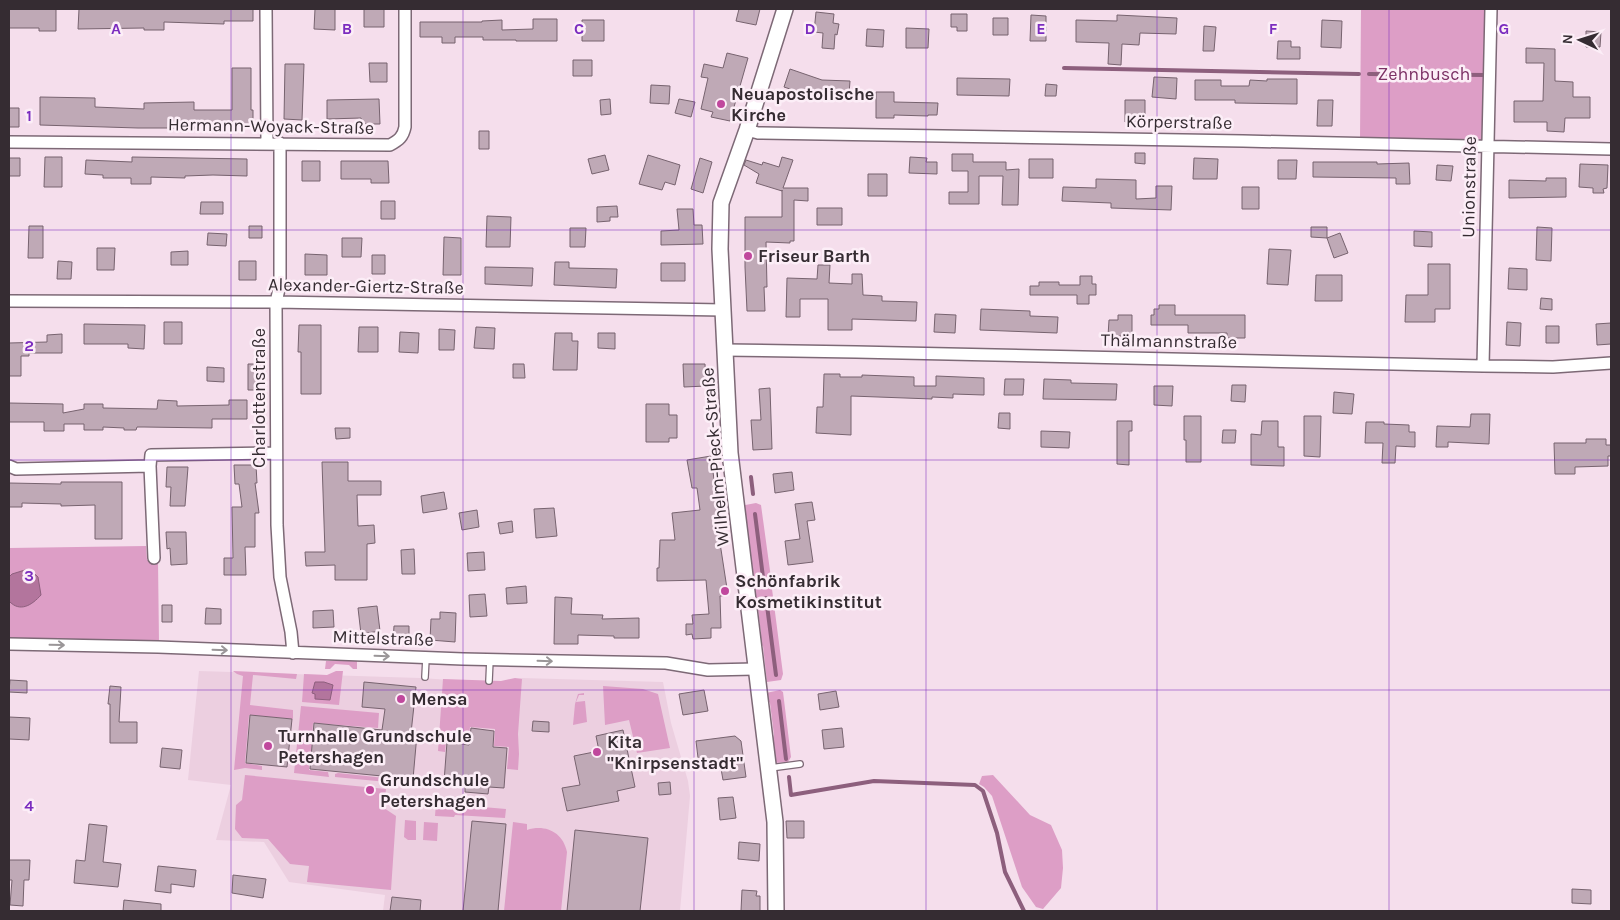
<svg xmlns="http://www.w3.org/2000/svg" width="1620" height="920" font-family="Karla,sans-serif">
	<rect width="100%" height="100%" fill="#f5deec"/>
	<path fill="#eccfe0" d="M199 671 420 678 498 683 521 678 663 682 671 723 688 781 690 796 680 911H383L385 895 289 882 264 842 216 840 231 785 188 780Z"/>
	<path fill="#dd9ec6" d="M1361 9H1488L1487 141 1360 140Z
		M756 503 761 505 771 578H768L765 581 753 583 740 506Z
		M146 546 147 560 158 561 159 643 9 638V548Z
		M766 586 772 589 783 674 781 680 767 682 763 646 757 642 761 634 757 601 752 598 753 589Z
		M326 661H357V669H353L349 665 335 664 330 669H325Z
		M233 671 297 674 296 679 253 675 250 705 293 710V719L249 715 245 763 262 766V770L245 768 234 770 243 676 237 674Z
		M336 671H343L339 705 302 702 304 674 327 675Z
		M515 678 522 679 518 734 519 754 518 770 507 769 509 747 494 746 495 729 470 727 468 743 446 741 445 752 438 751 443 679 501 681Z
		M603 686 643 689 658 694 670 748 637 753 629 720 605 725Z
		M780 690 783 692 791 757 788 762 774 763 771 745 774 735 770 703 765 697 766 693Z
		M584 693V695H579L576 702 585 701 587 722 573 725 575 704 578 694Z
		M301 706 379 713 378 728 313 723 312 738 318 739 316 755 310 754 309 770 328 772 329 777 294 773Z
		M338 773 385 778 387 779V782L335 777V774Z
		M245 775 386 789 384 808 396 816 391 890 307 882 309 866 290 864 268 839 242 838 235 829 236 805 242 800Z
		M993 775 1030 815 1051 825 1062 850 1063 868 1061 888 1043 909 1036 907 1022 887 992 796 984 787 979 784 982 776Z
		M436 803 506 809 505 818 455 815 454 817 435 816Z
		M405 820 416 821V840H408L404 837Z
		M424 822 438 823 437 841 423 840Z
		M513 822 527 824V830C545 824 563 832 567 852L561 911H504Z"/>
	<path fill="#b3759d" stroke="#8d5f7d" d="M25 570H31L38 577 41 595C32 605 20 613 9 601V577L12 574Z
		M315 682H324L333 685 330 700 315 699V694L312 693Z"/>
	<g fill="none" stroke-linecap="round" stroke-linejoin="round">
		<path stroke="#8d5f7d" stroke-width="4" d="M1064 68 1359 74
			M1369 74 1485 75
			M751 477 753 494
			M755 514 763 577
			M766 598 776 675
			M779 701 786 759
			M789 777 791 795 874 781 975 785 983 791 997 833 1005 872 1024 911"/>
	</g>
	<path fill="#bfa9b6" stroke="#77636f" d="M9 9H56V31H39V28H9Z
		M79 9H253V21H224V24L164 22V30H144V28L78 29Z
		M315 9H335V30L314 29Z
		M364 9H384V27H364Z
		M739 9H760L756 25 736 21Z
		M816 12 834 14 833 23 839 24 837 35 835 34 834 49 822 48 823 33 814 32Z
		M951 14H967V31H957V27H951Z
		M1031 15 1046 16V41H1030Z
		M1117 15 1177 18 1176 34 1140 33 1139 45 1122 44 1121 65 1108 64 1109 43 1076 42V20L1117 21Z
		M993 18H1008V35H993Z
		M533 19H557V41H516V40H483V37H455V43H442V37H420V22H482V21L502 20V30L533 29Z
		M582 20H604V41H582Z
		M1322 20 1342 21 1341 48 1321 47Z
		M1204 26 1216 27 1214 51H1203Z
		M906 28 929 29 928 48H906Z
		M867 29 884 30 883 47 866 46Z
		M1586 31 1601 32 1600 47H1586Z
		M1278 41H1291V47H1300V59H1277Z
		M1526 48 1555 49V81L1573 82V97H1590V118H1565L1564 132 1547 131V122H1514V101H1543L1544 63H1526Z
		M727 53 748 58 730 121 711 117 713 112 701 109 708 78 701 77 704 64 723 68Z
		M573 60H592V76H573Z
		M369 63H387V82H370Z
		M285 64H304L302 120 284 119Z
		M232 68H251V110H253V128H138L40 125V97L95 98V107L144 109V103L194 102V110H232Z
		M790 69 822 80 850 81 849 94 814 93V97L784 87Z
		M1154 77 1177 78 1176 99 1152 97Z
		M957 78 1010 79 1009 96 957 95Z
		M1267 79H1297V104L1235 103V100H1195V80H1221V86H1249L1250 80 1267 81Z
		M1046 84 1057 85 1056 96H1045Z
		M651 85 670 86 669 104 650 103Z
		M876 92H894V102L938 103 937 115H928V116L894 115V118H876Z
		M379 99 380 124H362L361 118 327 119V100Z
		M610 99 611 114 601 115 600 100Z
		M679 99 695 102 691 117 675 113Z
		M1125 100H1145V121L1125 122Z
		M1318 100H1333L1332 126H1317Z
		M9 108H19V127H9Z
		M479 131H489V149H479Z
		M1135 153H1145V164L1135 163Z
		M952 154H973V162H1006V170L1019 169 1018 205H1002L1003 176H979V204H949V192H968V171H952Z
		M605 155 609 170 592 174 588 159Z
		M648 155 680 165 675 185 665 182 662 190 639 184Z
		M45 157H62V187H44Z
		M132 157 247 159V176L213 175 185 176V178L151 177V184H131V178H103V175L85 174 86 160 132 162Z
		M782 157 793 160 783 188H808V201L794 200V241H790V243L766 242 767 287H764L765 311H747L745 267V217H782V190V191L756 183 759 174 744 165 746 160 762 165 763 162 779 167Z
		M910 157 927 158 926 162H937V174L909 173Z
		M9 158H20V176H9Z
		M700 158 712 162 703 193 691 189Z
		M1194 158 1218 159 1217 179H1193Z
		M1029 159H1053V178H1029Z
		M1278 160H1297L1296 179H1278Z
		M302 161H320V181H302Z
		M341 161H388L389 183H371V179H341Z
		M1313 162H1377V164L1409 163 1410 184H1396V178L1313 177Z
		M1580 164 1608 165 1607 188 1603 189 1604 193H1593V188L1579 187Z
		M1437 165 1453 166 1451 181 1436 180Z
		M868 174H887V196H868Z
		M1546 178H1566V197L1509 198V180L1546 181Z
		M1096 179 1136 180V199L1156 198V186H1172L1171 210 1111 208V203L1062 201 1063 187 1096 188Z
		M1242 187H1259V209H1242Z
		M381 201H395V219H381Z
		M201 202H223V214H200Z
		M617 206 618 217H610V221L597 222V207Z
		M817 208H842V225H817Z
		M677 209H693L694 225H702L703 244 661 245V231L679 230Z
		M487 216 511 217 510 247H486Z
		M29 226H43V258H28Z
		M249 226H262V238H249Z
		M1311 227H1327V238L1311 237Z
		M1537 227 1552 228 1551 261 1536 260Z
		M570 228H586L585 247H570Z
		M1414 231 1432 232V247L1414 246Z
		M208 233 227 234 226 246 207 245Z
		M1340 233 1348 253 1334 258 1327 238Z
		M444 237 461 238V275H443Z
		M342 238H362L361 257H342Z
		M97 248H115L114 270H97Z
		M1269 249 1291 250 1288 285 1267 284Z
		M188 251V265H171V252Z
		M305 254 327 255V275H305Z
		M372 255H385V274H372Z
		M58 261 72 262 71 279H57Z
		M239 261H256V280H239Z
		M555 262H569V268L617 269 616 288 554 285Z
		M661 263H685V281H661Z
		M1428 264H1450V309H1435V322H1405L1406 295H1428Z
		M818 265H830L829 283 852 284V274H862L863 295 882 296V301L917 302 916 321 852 319V330H828V299H800V317H786L787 278 817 279Z
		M485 267 533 268 532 286 485 284Z
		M1509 268 1527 269V290L1508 289Z
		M1316 275H1342V301H1315Z
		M1080 276H1092V284H1096V295H1089V304H1077V295H1030V286H1039V282H1059V285H1080Z
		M1541 298 1552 299V310L1540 309Z
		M1159 305H1175V315H1245V338H1227V333H1188V325H1151V315H1154V309H1159Z
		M981 309 1030 311V316L1058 317 1057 333 980 330Z
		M935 314 956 315 955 333 934 332Z
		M1118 315H1132V336H1108L1109 320H1118Z
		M164 322H182V344H164Z
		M1507 322 1521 323 1520 346 1506 345Z
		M1611 323V344L1597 345 1596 324Z
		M84 324 145 325 144 349 128 348V344H84Z
		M299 325H321V394H301V352H298Z
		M1546 326H1559V343H1546Z
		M359 327H378V352H358Z
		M476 327 495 328 494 349 474 348Z
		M439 329 455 330 454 350H439Z
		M400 332 419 333 418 353 399 352Z
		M555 333H572V341H578L577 370H553Z
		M598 333H615V349L598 348Z
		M62 334V353H29V356H21V376H9V343L47 342V335Z
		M248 364H262V390H248Z
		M513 364H524L525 378H513Z
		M683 364H705L706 386 684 387Z
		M207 367 224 368V382L207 381Z
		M824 374H840V377H862V375L914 377V386H936V376L984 378V395L953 394V398L932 397V399L851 396V435L816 433 817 407H823Z
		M1005 379H1024L1023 395H1004Z
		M1044 379 1071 380V383L1117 384 1116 400 1043 399Z
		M1232 385H1246L1245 402 1231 401Z
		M1154 386H1173L1172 406 1154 405Z
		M770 388 772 449 753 450 751 420H761L759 389Z
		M1334 392 1354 394 1352 414 1333 413Z
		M158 400 177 401V406L229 405V400H247V419H212V428L144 427H137L136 430H124V428L103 427V430H84V424H64V431H44V422H9V403L63 404V413L84 409V404H103V408L157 409Z
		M646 404H669V415H677V438H669V442H646Z
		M999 413H1010V429L998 428Z
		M1471 414H1490L1489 444 1448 442V447H1436L1437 426 1470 427Z
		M1184 416H1201V462H1186V440H1184Z
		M1304 416H1321L1320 457 1304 456Z
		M1117 421H1132V431H1129V465L1117 464Z
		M1262 421H1278V447H1284V466L1251 465V434L1261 435Z
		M1366 422H1384V424L1409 425V432H1415V447L1396 446 1395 463H1382L1383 443H1365Z
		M335 428H350V438L336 439Z
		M1223 430H1236L1235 443H1222Z
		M1041 431 1070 432 1069 448 1041 447Z
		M1586 439H1606V445H1611V456H1608V466L1575 467V474H1555L1554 443H1586Z
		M711 456 718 511H719L722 529 718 530 728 595 720 596 721 628H711V638L693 639 692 634 686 635V624H693L692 615 709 614 706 580 657 581V568H659L660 540H675L672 513 700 510 697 488H692L687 460Z
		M322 462H348V481H381V495H357L358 526 374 525 375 543 367 544V580H335V565L306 566 305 552H325Z
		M234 465H256L257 483H255L259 513H255V547H245L246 575H224V558H233L232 507H242L239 484H235Z
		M167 467H188L185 506H170L171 487H166Z
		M792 472 794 490 775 493 773 474Z
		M61 482H122V539H95V505L61 506V504L22 503V507H9V483L61 484Z
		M444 492 447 509 423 513 421 496Z
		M812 502 815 520 807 521 813 562 788 565 785 541 800 539 795 504Z
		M554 508 557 536 536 538 534 509Z
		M477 510 479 527 462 530 459 513Z
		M512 521 513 532 500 534 498 523Z
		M166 532H186L187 564 171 565 170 548 167 549Z
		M414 549 415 574H402L401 550Z
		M484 552 485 570 468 571 467 553Z
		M526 586 527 603 507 604 506 588Z
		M485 594 487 616 470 617 469 595Z
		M555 597 572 598 571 614 603 615 602 619 639 618V638H614V636L578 635V644H554Z
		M162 605H172V622H162Z
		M377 606 380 631 361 634 358 608Z
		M206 608 221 609V624H205Z
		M333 610 334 627 313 628V611Z
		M440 612 456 613 455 642 430 640 431 619H440Z
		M394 626H409V642L393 641Z
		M10 680 27 681V693L9 692Z
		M364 682 416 687 411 733 417 734 413 779 310 769 314 723 382 730 385 709 362 707Z
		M110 686 121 687 119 722H137V743H110V704H108Z
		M704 690 708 711 683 715 679 694Z
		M836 691 839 707 820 710 818 694Z
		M250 715 292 719 287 767 246 763Z
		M9 717 30 718 29 740 9 739Z
		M533 721 549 722V732L532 731Z
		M471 728 494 731 493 747 507 748 504 788 489 787 488 794 465 792V785L444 782 447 742 469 745Z
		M842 728 844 747 824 749 822 730Z
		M623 730 635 787 617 791 619 801 567 811 562 788 580 785 574 756 599 751 596 736Z
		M735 736 741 741 746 777 723 780 720 763 699 766 696 741Z
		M162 748 182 750 180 769 160 767Z
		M670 782 671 794 659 795 658 783Z
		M733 797 736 818 720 820 718 798Z
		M472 821 506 824 498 911H463Z
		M786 821H804V838H787Z
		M89 824 107 826 103 862 121 864 118 887 74 883 76 860 85 861Z
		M575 830 648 838 640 911H567Z
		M739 842 760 844 759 861 738 859Z
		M9 860H30L29 880H24L23 906 10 905 12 880H9Z
		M158 866 196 870 194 887 171 884V893L155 891Z
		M233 875 266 879 263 898 232 893Z
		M1572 889 1591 890V904L1572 903Z
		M742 890 757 891 756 896H760V911H741Z
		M392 897 421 900 420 911H390Z
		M124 900 161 904V911H123Z"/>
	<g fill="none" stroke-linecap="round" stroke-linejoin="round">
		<defs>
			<path id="lane" d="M425 677 426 658
				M489 681 490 659
				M770 768 800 764"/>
			<path id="street" d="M266 9 267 143
				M747 130 758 133 1243 141 1611 149
				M9 142 390 145C399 140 403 137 405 127V9
				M280 143V285L276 302 277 525 280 577 291 632 293 653
				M9 301 276 302 723 310
				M725 350 856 352 1483 366 1553 367 1611 363
				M1483 366 1491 9
				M9 466 16 469 150 466 151 455 276 453
				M150 466 154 558
				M9 644 158 647 463 659 666 663 708 670 755 669"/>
			<path id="secondary" d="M776 911 775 822 730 453 720 249 721 203 747 130 785 9"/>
		</defs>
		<use href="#lane" stroke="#7d6976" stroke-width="8"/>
		<use href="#street" stroke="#7d6976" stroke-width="14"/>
		<use href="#secondary" stroke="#7d6976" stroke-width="18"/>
		<use href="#lane" stroke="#fff" stroke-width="5.5"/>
		<use href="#street" stroke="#fff" stroke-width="11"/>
		<use href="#secondary" stroke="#fff" stroke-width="15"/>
	</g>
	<defs><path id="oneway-shaft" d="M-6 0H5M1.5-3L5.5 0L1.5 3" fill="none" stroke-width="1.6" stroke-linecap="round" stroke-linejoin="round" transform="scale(1.25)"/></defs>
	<g stroke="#9a9698">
		<use href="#oneway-shaft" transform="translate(57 645) rotate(1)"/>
		<use href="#oneway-shaft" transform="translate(220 650) rotate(2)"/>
		<use href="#oneway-shaft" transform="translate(382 656) rotate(2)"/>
		<use href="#oneway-shaft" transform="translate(545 661) rotate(2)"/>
	</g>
	<path fill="none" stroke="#7b2cbf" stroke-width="1" stroke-opacity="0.55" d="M231 9V911M463 9V911M694 9V911M926 9V911M1157 9V911M1389 9V911M9 230H1611M9 460H1611M9 690H1611"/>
	<g fill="#c0489d" stroke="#fceef7" stroke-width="2">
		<circle cx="721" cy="104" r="5"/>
		<circle cx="748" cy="256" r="5"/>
		<circle cx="725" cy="591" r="5"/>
		<circle cx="401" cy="699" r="5"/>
		<circle cx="268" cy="746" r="5"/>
		<circle cx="597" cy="752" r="5"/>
		<circle cx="370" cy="790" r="5"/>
	</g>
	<g text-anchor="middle" stroke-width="5" stroke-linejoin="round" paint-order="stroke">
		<g font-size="18" fill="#7c3165" stroke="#fceef7">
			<text x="1424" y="80">Zehnbusch</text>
		</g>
		<g font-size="18" font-weight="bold" fill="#352c32" stroke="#fceef7" text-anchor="start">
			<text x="731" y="100">Neuapostolische<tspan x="731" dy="21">Kirche</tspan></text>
			<text x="758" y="262">Friseur Barth</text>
			<text x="735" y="587">Schönfabrik<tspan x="735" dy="21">Kosmetikinstitut</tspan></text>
			<text x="411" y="705">Mensa</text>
			<text x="278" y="742">Turnhalle Grundschule<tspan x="278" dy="21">Petershagen</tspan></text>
			<text x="607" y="748">Kita<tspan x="607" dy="21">"Knirpsenstadt"</tspan></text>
			<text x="380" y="786">Grundschule<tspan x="380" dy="21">Petershagen</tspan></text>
		</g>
		<g font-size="18" fill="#352c32" stroke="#fceef7">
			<text transform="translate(1179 122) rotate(1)" y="6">Körperstraße</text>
			<text transform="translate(271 126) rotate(1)" y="6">Hermann-Woyack-Straße</text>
			<text transform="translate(1469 187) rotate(-89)" y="6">Unionstraße</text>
			<text transform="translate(366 286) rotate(1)" y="6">Alexander-Giertz-Straße</text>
			<text transform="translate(1169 341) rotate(1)" y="6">Thälmannstraße</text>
			<text transform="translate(259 398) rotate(-90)" y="6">Charlottenstraße</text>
			<text transform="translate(715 457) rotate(-95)" y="6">Wilhelm-Pieck-Straße</text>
			<text transform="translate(383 638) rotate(2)" y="6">Mittelstraße</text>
		</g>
	</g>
	<g font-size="16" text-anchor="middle" font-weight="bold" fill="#7b2cbf" stroke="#fceef7" stroke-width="5" stroke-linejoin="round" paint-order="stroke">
		<text x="116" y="34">A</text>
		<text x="347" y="34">B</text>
		<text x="579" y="34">C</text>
		<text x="810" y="34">D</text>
		<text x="1041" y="34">E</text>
		<text x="1273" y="34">F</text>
		<text x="1504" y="34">G</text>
		<text x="29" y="121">1</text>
		<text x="29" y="351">2</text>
		<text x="29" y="581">3</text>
		<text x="29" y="811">4</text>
	</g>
	<rect width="1620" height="920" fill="none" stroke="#352c32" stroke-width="20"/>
	<g transform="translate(1580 40) rotate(274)" stroke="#fceef7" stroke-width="4" paint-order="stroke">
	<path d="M0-4L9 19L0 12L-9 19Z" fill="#352c32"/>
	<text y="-8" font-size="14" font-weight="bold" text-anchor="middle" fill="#352c32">N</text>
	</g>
</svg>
